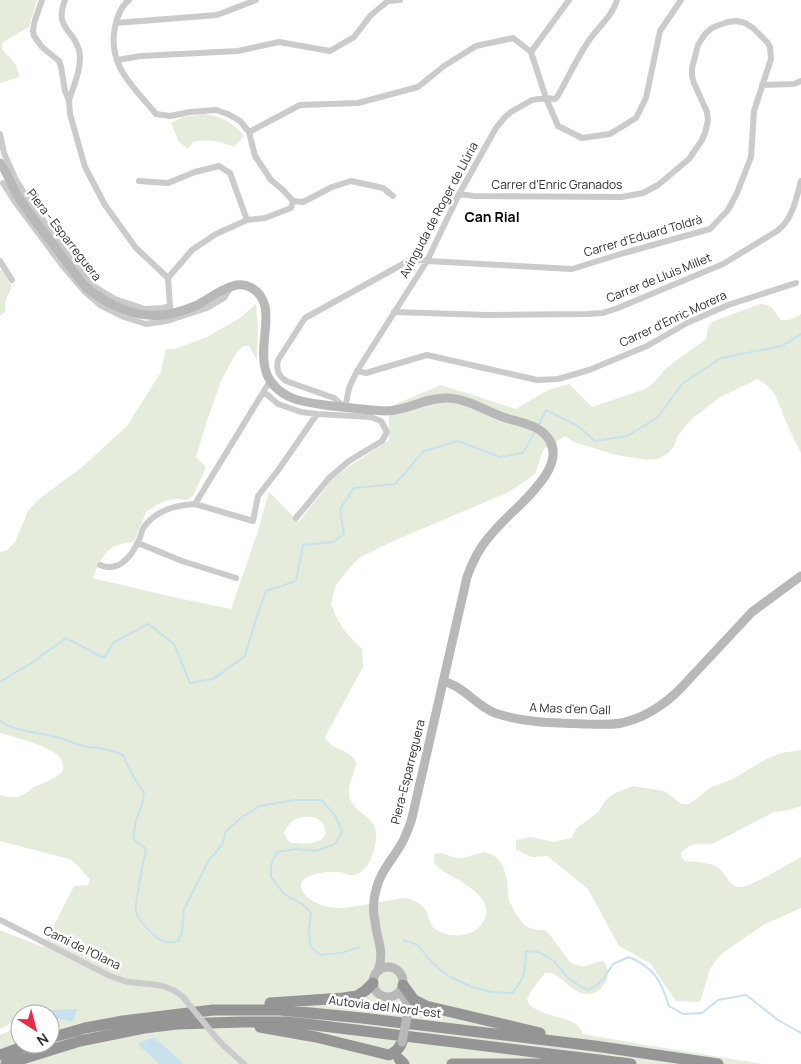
<svg xmlns="http://www.w3.org/2000/svg" width="801" height="1064" font-family="Manrope,sans-serif">
	<rect width="100%" height="100%" fill="#fff"/>
	<path fill="#e6ecdc" fill-rule="evenodd" d="M0 0H37L29 27 3 42C0 53 8 54 14 62 17 66 18 72 20 77L0 83Z
		M205 114C222 117 233 122 244 136L234 147C219 141 210 139 193 142L188 149 178 141 171 123 183 117Z
		M0 270H3L12 287 5 302V312L0 316Z
		M256 304 258 329 257 360 249 346H243L236 353 221 381 205 427 196 457 206 467 193 496 187 500 177 499 165 501 155 506 146 512 134 541C129 543 123 543 118 545 104 549 98 566 93 578L173 597 231 609 257 534 269 492 299 522 334 477 389 440V407L441 385 516 409 548 390 569 384 592 407 645 389C656 382 659 375 668 367 680 357 693 349 706 339 709 330 705 327 714 321L760 304C773 304 773 311 781 320 789 321 795 318 801 314V453C796 443 791 434 787 424 778 404 778 389 757 379L719 398 693 418 678 435 674 446 667 454 658 459 647 460 616 455 574 442 565 436 543 450 535 474 509 492 391 542 359 558 346 572 335 587 331 604 338 621 349 636 362 649 363 667 325 737C334 753 348 747 356 762 356 773 347 783 349 795 354 819 385 813 374 849 372 856 370 864 364 869 361 872 358 874 354 875 349 876 344 873 340 872 330 871 299 873 301 887 302 893 308 898 313 901 331 911 345 908 364 905 372 903 379 902 387 901 393 900 399 898 405 898 412 899 421 903 425 909 429 915 428 923 435 929 448 938 470 938 480 926 497 907 477 892 462 882 453 876 438 871 434 862 434 861 434 856 434 854L441 853 456 858H463L484 852 491 854 498 859 503 866 507 880 509 901 516 914 524 925 527 927 538 930H546L553 939 570 962C586 971 588 963 603 961 604 963 607 967 607 968 611 979 600 994 589 994 570 995 559 968 545 973L531 991 527 999C531 1015 562 1015 576 1024 579 1026 581 1030 583 1034L634 1043 763 1064H184L154 1038 137 1044 159 1064H0V1035L20 1026V1044H50V1019L54 1018 72 1022 50 1010 35 1014H20V1018L0 1029V930L43 947 74 886 88 885 90 879 73 861 69 859 0 841V795C4 796 11 798 15 797 23 797 30 789 36 786 43 783 59 778 63 770 64 767 62 762 61 759 54 747 14 737 0 733V552L7 550 15 542 28 511 35 503 43 496 81 468 127 426 161 372 166 349H175L207 337 240 318ZM302 817C307 817 314 816 318 819 327 825 329 837 318 841 309 845 301 843 291 843L286 838 284 832C290 824 292 819 302 817Z
		M801 750V806L789 810 774 812 714 843C699 846 694 839 681 853L682 858 685 861C695 862 711 862 719 868 726 874 728 885 738 887 748 889 790 863 801 857V908L763 925 720 955 710 969 700 1002 676 1001 650 963 619 946 588 889 547 856 532 857 516 850V840L531 837 554 842 571 838 577 828 598 812 606 800 615 793 633 786 664 791 679 802 682 804H688L695 800 711 787 733 779 766 759 781 753Z"/>
	<path fill="#c7e1ed" d="M77 1009 75 1016 72 1022 54 1018 50 1019V1014H35L50 1010Z
		M154 1037 184 1064H159L137 1044Z"/>
	<g fill="none" stroke-linecap="round" stroke-linejoin="round">
		<path stroke="#c7e1ed" stroke-width="2" d="M538 426 546 410 578 426 595 441 627 436 657 418 683 383 721 358 782 346 801 334
			M0 682 33 662 66 638 104 658 113 643 148 624 174 644 190 683 213 679 245 656 256 619 266 591 296 581 303 545 333 542 344 534 340 509 354 488 395 484 424 451 458 441 500 457 523 453 536 430
			M0 721C16 732 38 732 56 737 65 739 74 743 83 746 99 749 109 748 124 756 129 770 134 780 144 792L142 804 136 821 133 839 146 849C144 859 134 906 136 912 139 920 146 928 153 934 161 942 167 944 178 941L182 932 184 909 209 860 222 845 226 831 242 817 260 806 295 800H321L335 815 342 832 335 844 316 851 297 849 277 852 271 865V877L284 894 302 904 311 913 309 928 310 946 320 955 341 953 360 947
			M403 940 418 945 431 962 448 976 472 987 491 992 512 993C526 977 525 971 526 951L539 952 554 961 569 979 587 990 596 986 604 978 613 964 629 957C654 968 661 980 669 1006L683 1014 702 1013 718 1000 746 995 778 1020 801 1033"/>
		<path stroke="#cbcbcb" stroke-width="6" d="M42 0 35 20 33 30 34 36 42 47 59 61 61 67 65 91 69 100 70 114 85 167 105 205 136 248 168 278
			M65 0C54 29 73 28 79 50 83 64 74 86 69 100
			M129 0C121 6 117 17 115 27 107 66 134 87 156 114L170 116 190 112 216 110 228 114 240 121 249 132 255 156 271 180 283 190 293 201 291 208 265 218 247 220 216 234 192 250 168 278 170 306 172 314
			M116 23 217 15 256 0
			M531 52 569 0
			M117 60 141 56 238 51 279 42 330 51 354 37 371 15 388 1 400 0
			M762 85 794 84 801 81
			M249 132 300 105 358 103 418 87 444 66 476 46 513 38 531 52 546 98 558 126 582 138 610 134 636 118 646 98 660 31 681 0
			M0 134 4 153 15 178 29 201 61 245 95 287 115 299 145 309 163 308 170 306
			M139 181 168 183 195 172 219 166 230 173 247 220
			M3 183 15 202 62 265 85 292 100 305 124 317 146 324 167 321 207 308 224 298 231 287
			M293 201 303 202 332 187 351 181 383 188 393 196
			M0 261 12 280
			M394 312 487 315 587 314 603 313 618 308 723 264 777 231C793 219 796 199 801 181
			M357 371 366 373 427 355 537 380 558 379 589 370 647 346 687 323 728 305 796 283
			M264 392 278 404 301 412 317 414 371 417 381 421 387 432 382 441 349 461 330 477 296 518
			M345 408 334 398 286 381C278 375 276 370 278 360L305 318 412 259 427 261 572 269 624 253 710 229 728 210 737 193 751 157 754 111 771 59 770 47 767 42 753 28 745 23 736 21 728 22 719 25 712 28 705 34 698 45 692 68V76L694 83 707 112 708 120 705 133 702 140 689 159 658 185 643 193 622 197 474 196 459 194
			M345 408 349 388 357 371 427 261 459 194 496 128 505 117 511 112 532 100 546 98 555 99 557 97C567 80 575 62 586 45 595 29 612 18 617 0
			M195 504 253 521 258 496 279 469 317 414
			M138 543 182 561 236 578
			M100 565C118 573 131 557 138 542 141 537 141 531 144 527 156 510 175 505 195 504L270 381
			M0 920 110 976C116 978 123 981 129 982 150 985 166 982 183 997
			M214 1035 224 1046 244 1064"/>
		<path stroke="#b8b8b8" stroke-width="9" d="M0 163C8 173 11 186 18 196 29 215 43 231 56 248 66 261 75 275 86 287 94 294 102 299 111 304 142 319 164 319 195 306 211 299 232 278 250 287 291 308 233 372 292 398 304 403 319 404 332 406 350 408 367 410 385 411 407 411 426 397 448 398 470 399 488 413 509 419 519 422 532 424 541 431 572 455 536 489 518 507 508 516 498 526 489 537 479 548 472 563 467 577L412 818C410 825 407 832 404 839 395 857 380 871 376 890 373 900 373 912 375 921 377 941 385 951 378 971
			M443 681C449 683 455 685 460 689 472 697 482 708 495 713 524 723 557 723 587 724 601 724 615 726 629 721 649 715 665 704 680 689L752 612 801 576
			M373 982a15 15 0 1 1 30 0a15 15 0 1 1-30 0Z
			M399 992C405 997 409 1005 408 1012"/>
		<path stroke="#959595" stroke-width="11" d="M403 985 414 1000 426 1006 540 1033
			M270 1003 343 998 357 996 366 990 373 983
			M260 1027 316 1037 389 1055C396 1052 399 1049 402 1042
			M50 1038 85 1028 123 1021 213 1010H280L362 1018 595 1046 718 1064
			M0 1055 31 1044
			M399 1059 404 1064
			M6 1064 80 1041 144 1028 177 1024 242 1022H286L307 1024 631 1064
			M452 1064H580"/>
		<path stroke="#cbcbcb" stroke-width="6" d="M183 997 214 1035"/>
		<path stroke="#b8b8b8" stroke-width="9" d="M402 1042 408 1012"/>
	</g>
	<g text-anchor="middle" stroke-width="5" stroke-linejoin="round" paint-order="stroke">
		<g font-size="12" fill="#2e2e2e" stroke="#fff">
			<text x="557" y="189">Carrer d'Enric Granados</text>
			<text transform="translate(439 210) rotate(-62)" y="4">Avinguda de Roger de Llúria</text>
			<text transform="translate(64 235) rotate(52)" y="4">Piera - Esparreguera</text>
			<text transform="translate(643 236) rotate(-16)" y="4">Carrer d'Eduard Toldrà</text>
			<text transform="translate(659 278) rotate(-22)" y="4">Carrer de Lluis Millet</text>
			<text transform="translate(673 319) rotate(-25)" y="4">Carrer d'Enric Morera</text>
			<text transform="translate(570 709) rotate(2)" y="4">A Mas d'en Gall</text>
			<text transform="translate(408 772) rotate(-76)" y="4">Piera-Esparreguera</text>
			<text transform="translate(82 948) rotate(26)" y="4">Camí de l'Olana</text>
			<text transform="translate(385 1007) rotate(7)" y="4">Autovia del Nord-est</text>
		</g>
		<g font-size="14" font-weight="bold" fill="#000" stroke="#fff">
			<text x="492" y="222">Can Rial</text>
		</g>
	</g>
	<g transform="translate(35 1029) rotate(144)"><circle r="24" fill="#ffffff" stroke="#ababab"/>
	<path d="M0-4L9 19L0 12L-9 19Z" fill="#eb2b46"/>
	<text y="-8" font-size="14" font-weight="bold" text-anchor="middle" fill="#2e2e2e">N</text>
	</g>
</svg>
